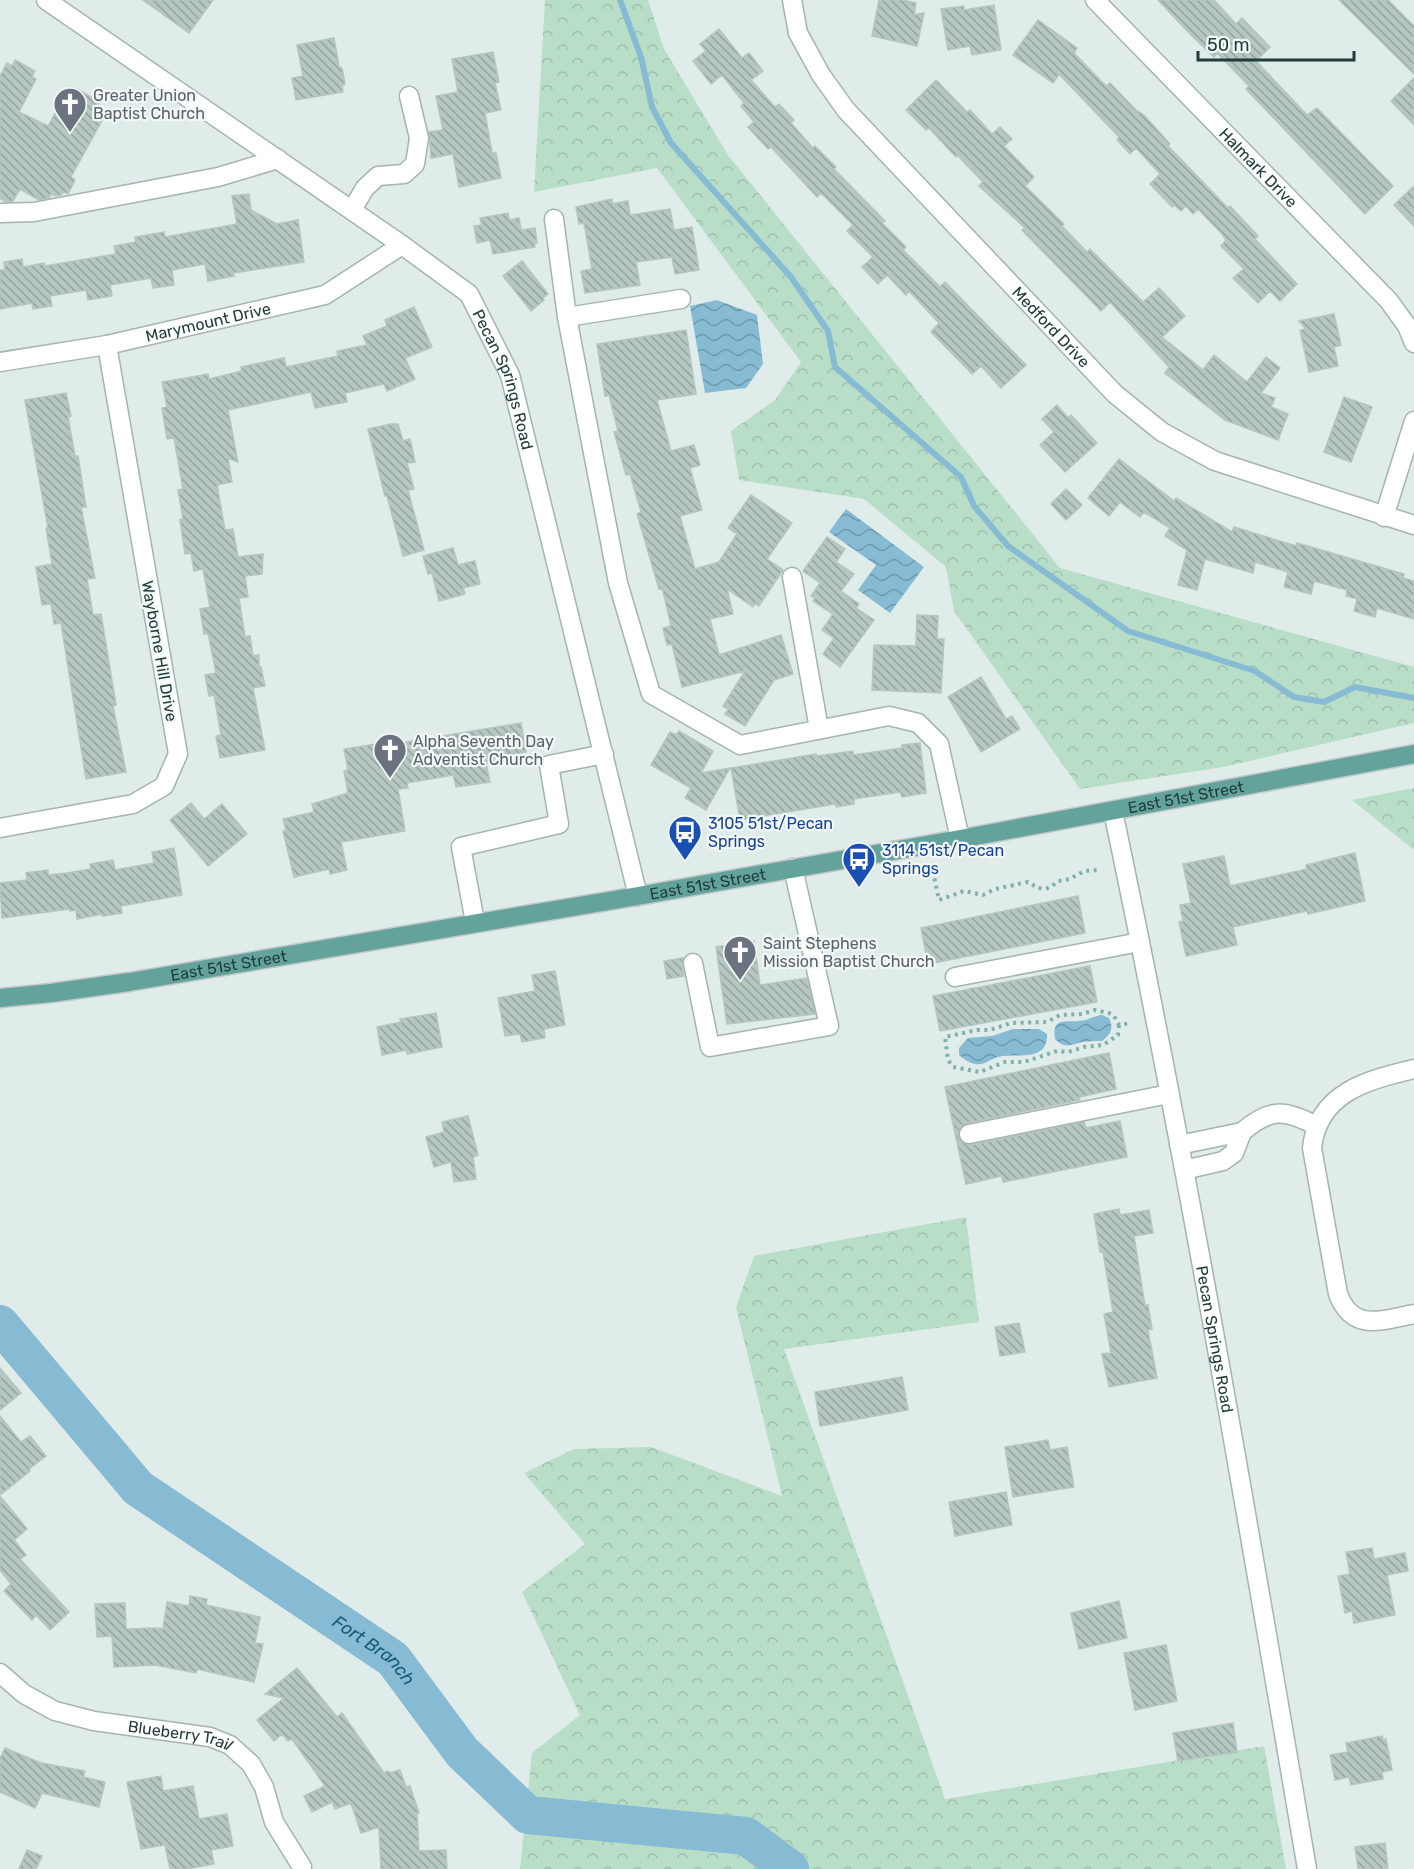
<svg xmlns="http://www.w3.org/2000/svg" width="1414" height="1869" font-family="Rubik,sans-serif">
	<defs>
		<pattern id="forest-crowns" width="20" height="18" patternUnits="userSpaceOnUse" patternTransform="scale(1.5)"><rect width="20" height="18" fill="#b8dec8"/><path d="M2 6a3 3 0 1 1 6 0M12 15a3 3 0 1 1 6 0" fill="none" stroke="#9ebfad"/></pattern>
		<pattern id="water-waves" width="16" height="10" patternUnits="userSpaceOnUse" patternTransform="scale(1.5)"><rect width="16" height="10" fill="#86bbd3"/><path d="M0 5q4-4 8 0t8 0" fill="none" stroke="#6d99ac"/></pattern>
		<pattern id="building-back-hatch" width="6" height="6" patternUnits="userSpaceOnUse" patternTransform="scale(1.5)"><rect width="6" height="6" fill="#b6c7c2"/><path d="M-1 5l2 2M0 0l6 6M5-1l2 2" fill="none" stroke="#94a39f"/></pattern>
	</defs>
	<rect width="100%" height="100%" fill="#e0ece9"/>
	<path fill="url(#forest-crowns)" d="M545 0H648L664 49 728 155 1060 568 1414 667V723L1223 767 1080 789 954 611 946 567 864 499 739 480 731 431 775 400 801 362 657 168 534 192Z
		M1414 788V850L1352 800Z
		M966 1217 979 1322 784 1349 945 1799 1264 1746 1286 1869H520L532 1753 580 1715 522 1592 585 1544 524 1473 574 1449 651 1447 782 1496 736 1307 754 1256Z"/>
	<path fill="url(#water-waves)" d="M717 300 757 315 763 364 746 388 705 393 690 306Z
		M846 509 924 567 890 613 858 590 876 565 829 532Z
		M1102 1015 1109 1018C1114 1029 1111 1034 1102 1041 1095 1041 1088 1041 1082 1042 1070 1045 1065 1049 1055 1039 1052 1018 1063 1022 1079 1021 1086 1021 1094 1016 1102 1015Z
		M1013 1029H1039L1047 1034C1048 1064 1014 1052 998 1057 990 1059 984 1066 975 1064 969 1063 964 1059 959 1055V1048L968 1038 992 1036Z"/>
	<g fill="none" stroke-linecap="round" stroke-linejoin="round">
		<path stroke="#86bbd3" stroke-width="6" d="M620 0 641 57 652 107 671 143 791 277 828 331 835 367 961 477 974 506 1008 546 1128 631 1255 671 1294 697 1324 702 1355 687 1414 698"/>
		<path stroke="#86bbd3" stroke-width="38" id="s1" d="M0 1324 138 1488 393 1659 462 1752 528 1815 746 1836 790 1869"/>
	</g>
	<path fill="url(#building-back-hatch)" stroke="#b3c6c1" stroke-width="1.5" d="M143 0H213L189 33Z
		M879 0H902L916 3 914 15 924 13 917 46 872 36Z
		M1158 0H1214L1236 24 1242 18 1270 47 1256 61 1307 115 1317 108 1393 186 1365 214 1246 89 1249 86 1217 53 1214 57 1191 35Z
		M1339 0H1388L1414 26V74Z
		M994 5 1001 50 972 55 970 46 948 50 941 9 964 6V10Z
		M1038 20 1077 48 1074 53 1106 86 1110 83 1137 111 1144 115 1170 144 1168 146 1228 208 1230 206 1258 236 1255 239 1297 284 1280 301 1270 291 1258 303 1233 278 1244 269 1221 246 1226 240 1222 234 1198 209 1193 214 1186 206 1181 211 1174 205 1172 207 1150 184 1160 174 1136 148 1130 154 1117 140 1119 137 1059 74 1053 83 1013 55Z
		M719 29 742 58 749 53 763 71 751 80 775 107 779 104 794 120 791 123 813 148 815 146 836 167 834 169 885 221 882 223 906 247 903 250 940 287 945 282 1026 365 1001 388 981 366 972 374 931 332 939 323 909 291 906 295 887 275 878 284 862 267 873 257 847 231 853 225 821 193 817 197 771 147 768 149 748 127 754 122 741 106 744 103 722 75 711 84 693 61 706 51 700 44Z
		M334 38 339 66 342 68 345 84 342 86 343 92 296 100 292 78 303 76 297 45Z
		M493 52 499 82 495 83 501 110 485 113 492 153H496L501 178 459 187 453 154 431 158 429 132 443 130 436 96 458 92 452 59Z
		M15 60 35 71 32 77 36 79 19 112 48 126 66 94 73 97 77 89 100 102 96 109 105 115 71 177 75 180 68 194 64 192 61 195 56 196 51 194 49 198 39 200 20 189 13 201 6 202 0 198V76L7 63 12 66Z
		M1414 78V125L1391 101Z
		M936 80 967 112 970 110 992 134 1000 127 1012 139 1004 146 1034 177 1025 186 1064 224 1062 226 1087 252 1090 249 1143 302 1159 288 1185 316 1162 337 1203 370 1214 355 1247 382 1266 357 1280 368 1261 393 1275 398 1271 407 1288 414 1278 440 1225 420 1165 373 1169 367 1110 302 1101 311 1022 230 1025 228 979 186 983 182 957 155 956 157 929 128 926 130 906 110Z
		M1414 186V226L1394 205Z
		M249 194 251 210 277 224 298 220 304 262 233 273 234 276 208 281 205 264 172 270 174 285 153 288 151 278 110 285 112 296 88 300 86 290 50 296 52 306 33 309 32 303 0 309V270H5L4 262 22 259 23 267 44 263 45 266 116 254 114 246 136 242 135 237 164 232 165 237 237 224 232 196Z
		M612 199V204L628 201 630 215 670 209 674 230 692 227 699 270 675 274 672 257 636 262 640 285 585 293 581 271 592 269 584 223 579 224 576 207Z
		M508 213 509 220 519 218 521 230 535 228 537 243 534 244 535 247 493 254 490 240 477 243 474 226 482 225 480 218Z
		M522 261 548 294 543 298 544 300 531 311 503 276Z
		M414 307 432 347 405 358 415 379 387 391 384 384 345 393 347 402 315 408 311 392 228 410 238 462 228 458 232 482 217 485 225 530 233 529 238 557 263 554 262 574 245 576 248 597 239 598 245 637 250 636 253 656 259 655V667H261L265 686 253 688 265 750 220 758 216 736 221 735 214 695 209 696 205 675 216 673 208 633 204 634 200 609 210 607 203 569 194 571 191 553 185 554 180 520 183 519 178 490 183 489 174 438 167 439 162 408 167 407 162 382 208 374 209 379 242 371 241 367 284 358 286 367 338 356 337 351 367 345 363 336 387 326 385 320Z
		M1334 314 1341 345 1334 347 1338 366 1309 372 1300 330 1306 329 1299 321Z
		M686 330 696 394 657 400 671 451 694 445 700 465 690 468 702 510 680 516 695 569 719 562 737 534 728 528 751 495 792 523 767 559 783 570 759 606 755 603 753 607 727 589 733 614 710 619 719 655 781 635 793 674 774 680 745 726 725 714 728 709 723 706 745 671 682 687 672 644 667 645 663 628 671 626 663 591 661 589H659L637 514 641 512 630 474 626 475 614 432 618 431 609 395 605 396 597 344Z
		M66 393 71 416 68 417 75 456H78L86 507H81L95 578 87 579 93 615 101 614 116 705 113 706 126 772 86 779 61 623 54 624 51 604 42 605 36 567 52 564 46 528H48L25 400Z
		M1344 397 1372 407 1351 462 1324 452Z
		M1057 405 1068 418 1071 415 1097 443 1065 472 1040 445 1054 432 1042 419Z
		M391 424H398L403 441 410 439 415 462 407 463 414 489 408 490 424 550 403 556 387 496H385L368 429Z
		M1119 459 1174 501 1176 498 1232 532 1234 527 1296 546 1297 543 1404 574 1403 578 1414 581V619L1377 608 1375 617 1354 611 1357 599 1346 596 1347 590 1314 581 1311 594 1284 587 1288 572 1255 562 1253 573 1205 559 1197 590 1178 585 1187 550 1165 536 1170 528 1144 512 1140 517 1120 502 1109 516 1088 498Z
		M1066 489 1082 505 1066 520 1051 504Z
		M827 537 845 549 836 562 854 574 841 591 859 604 856 608 874 620 840 667 823 654 834 638 822 630 833 614 813 601 815 598 811 596 820 583 803 571Z
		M453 548 458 565 475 561 480 584 463 588 465 594 439 601 432 573 428 574 423 556Z
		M917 615 938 616 937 639H944L941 693 872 690 874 645 916 646Z
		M981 677 1006 719 1012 716 1020 729 981 752 948 697Z
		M521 723 526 752 495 758V762L486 763 490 782 456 787 453 775 407 783 408 788 398 789 405 831 341 842 347 870 330 874 329 869 294 877 283 831 286 830 283 819 314 812 312 804 348 793 344 771 348 770 344 749 389 742V745Z
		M679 731 713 751 701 773 730 768 706 810 685 798 691 788 651 765 670 732 676 735Z
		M920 743 926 793 902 797 900 792 854 799V804L836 807 835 804 740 820 731 768 816 754 817 756 853 751V755L902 748V745Z
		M191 803 204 819 222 804 247 834 208 866 170 820Z
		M174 848 182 895 121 906 122 913 103 916V914L77 919 76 910 70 911V909L2 918 0 883 27 880 26 873 48 870V875L67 873 91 869 90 864 113 860 115 870 154 863 152 852Z
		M1355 853 1365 901 1308 914 1307 911 1233 927 1237 945 1186 956 1179 922 1183 921 1180 905 1191 903 1183 864 1224 856 1230 886 1307 869 1306 865Z
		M1078 896 1085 933 928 964 921 928Z
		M754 941 760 985 807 978 815 1014 727 1024 716 947Z
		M683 958 682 965 684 976 667 979 664 961Z
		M1090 966 1097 1002 940 1031 933 996Z
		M555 971 565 1025 544 1029 545 1038 522 1042 520 1034 505 1036 498 998 535 991 532 975Z
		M436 1013 442 1047 407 1054 406 1050 382 1055 377 1027 401 1022 400 1019Z
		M1109 1053 1116 1089 1079 1097 1080 1100 967 1123 961 1126 958 1136 961 1142 971 1145 1084 1122 1086 1128 1120 1121 1127 1157 1003 1182 1002 1176 966 1184 945 1087Z
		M468 1116 478 1155 473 1157 476 1179 454 1182 451 1162 434 1167 426 1137 444 1132 442 1122Z
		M1119 1209 1120 1215 1149 1210 1153 1233 1134 1236 1145 1306 1148 1305 1152 1329 1148 1330 1157 1378 1109 1387 1102 1354 1111 1353 1104 1314 1113 1312 1103 1252H1100L1094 1214Z
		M1019 1323 1025 1352 1000 1356 995 1327Z
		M0 1368 21 1393 0 1410Z
		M902 1377 908 1410 820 1426 815 1392Z
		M0 1416 21 1442 30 1436 46 1456 29 1469 30 1471 0 1495Z
		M1048 1440 1050 1450 1067 1447 1074 1487 1013 1497 1005 1447Z
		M1006 1492 1012 1525 955 1536 949 1502Z
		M0 1496 27 1529 14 1540 26 1555 20 1559 69 1612 50 1630 36 1615 32 1620 4 1591 11 1584 0 1570Z
		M1372 1548 1374 1559 1405 1553 1408 1571 1387 1575 1395 1615 1354 1623 1352 1611 1345 1613 1338 1576 1350 1574 1346 1552Z
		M190 1596 207 1599 206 1605 260 1617 255 1643 263 1644 254 1682 197 1669 196 1673 155 1665 114 1667 112 1636 97 1637 95 1604 125 1603 126 1629 156 1628 163 1629 167 1602 189 1606Z
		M1119 1601 1127 1638 1079 1649 1071 1613Z
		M1166 1645 1177 1701 1135 1710 1124 1653Z
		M297 1668 337 1717 342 1713 384 1773 388 1771 389 1773 400 1770 406 1787 410 1786 419 1813H417L419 1851 446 1850 447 1869H381L379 1827 361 1833 351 1803 335 1809 332 1802 312 1812 304 1796 325 1786 292 1739 288 1741 282 1734 274 1741 257 1720 284 1698 265 1694Z
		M1233 1723 1237 1752 1178 1761 1173 1733Z
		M1382 1736 1383 1740 1386 1739 1392 1770 1382 1772 1383 1779 1351 1785 1349 1777 1335 1780 1330 1755 1348 1752 1346 1743Z
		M5 1748 41 1763 85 1771 83 1777 105 1782 99 1807 42 1793 35 1808 0 1792V1759Z
		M161 1776 163 1791 193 1786 199 1819 227 1814 233 1846 211 1850 214 1864 187 1869H170L165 1845 141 1849 127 1782Z
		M1385 1843 1388 1869H1358L1355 1847Z
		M27 1850 42 1856 36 1869H19Z"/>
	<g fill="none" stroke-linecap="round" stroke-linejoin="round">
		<defs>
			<g id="minor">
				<path id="s2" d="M46 0 402 245 469 294 510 375 638 896"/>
				<path id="s3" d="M792 0 798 33 821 75 846 110 1115 394 1162 432 1215 461 1414 525"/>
				<path id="s4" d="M1095 0 1389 301 1407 326 1414 343"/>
				<path d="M352 210 365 188 378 176 404 174 415 164 419 138 409 96"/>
				<path d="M0 213 34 212 218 177 278 159"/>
				<path d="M554 219 567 317 618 583 651 694 740 745 889 716 918 723 939 744 960 839"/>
				<path d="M567 317 681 299"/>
				<path id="s5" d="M0 362 107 345 325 295 402 245"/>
				<path d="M1384 517 1414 421"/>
				<path d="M792 577 819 729"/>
				<path id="s6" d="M1113 811C1187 1162 1247 1516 1307 1869"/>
				<path d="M0 828 133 804 164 786 178 754 107 345"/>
				<path d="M475 922 461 847 559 824 549 765 604 754"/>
				<path d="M693 963 710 1047 829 1026 793 868"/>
				<path d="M955 977 1140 942"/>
				<path d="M1414 1069C1368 1080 1318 1092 1312 1148L1338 1294C1353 1333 1382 1320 1414 1314"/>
				<path d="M1242 1132C1270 1108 1285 1109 1316 1126"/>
				<path d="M969 1134 1169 1094"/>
				<path d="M1179 1145 1242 1132 1234 1153 1223 1161 1184 1170"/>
				<path id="s7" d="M0 1673 24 1694 55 1711 94 1721 210 1737 230 1745 251 1764 264 1787 274 1822 302 1867"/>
			</g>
			<g id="major">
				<path id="s8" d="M0 998 51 993 129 982 638 896 960 839 1414 754"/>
			</g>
		</defs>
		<use href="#minor" stroke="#a3b4b1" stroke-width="21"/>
		<use href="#major" stroke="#c1c9c8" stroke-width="21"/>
		<path stroke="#80b1a9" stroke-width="4" stroke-dasharray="3 4.5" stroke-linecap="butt" d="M933 871 939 900 964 891 983 895 995 889 1028 882 1038 888 1045 889 1051 887 1058 881 1070 879 1084 871 1099 870
			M1119 1025 1118 1035 1103 1045 1084 1047 1068 1052 1057 1051 1024 1062H1005L980 1072 953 1067 948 1060 945 1037 977 1030H990L1011 1023 1047 1022 1060 1015 1082 1014 1095 1010 1109 1013 1114 1016 1119 1025 1131 1023"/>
		<use href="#minor" stroke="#fff" stroke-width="18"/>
		<use href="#major" stroke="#63a39c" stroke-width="18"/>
	</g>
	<defs>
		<symbol id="church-pin" viewBox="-11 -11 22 30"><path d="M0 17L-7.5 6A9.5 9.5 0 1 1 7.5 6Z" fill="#6b7280" stroke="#f1f8f6"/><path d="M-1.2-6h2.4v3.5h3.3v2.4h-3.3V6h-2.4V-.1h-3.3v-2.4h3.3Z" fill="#fff"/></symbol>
		<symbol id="bus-pin" viewBox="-11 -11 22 30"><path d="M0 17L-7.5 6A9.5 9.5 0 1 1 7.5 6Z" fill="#1a4fb4" stroke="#f1f8f6"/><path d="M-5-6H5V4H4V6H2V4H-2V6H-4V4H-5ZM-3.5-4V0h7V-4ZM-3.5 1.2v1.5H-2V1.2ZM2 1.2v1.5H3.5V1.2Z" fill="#fff"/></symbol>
	</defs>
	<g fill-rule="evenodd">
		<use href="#church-pin" x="51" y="85" width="38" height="52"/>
		<use href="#church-pin" x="371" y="731" width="38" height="52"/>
		<use href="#bus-pin" x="666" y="813" width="38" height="52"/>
		<use href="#bus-pin" x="840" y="840" width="38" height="52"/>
		<use href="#church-pin" x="721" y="933" width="38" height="52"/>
	</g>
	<g text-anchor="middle" stroke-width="4.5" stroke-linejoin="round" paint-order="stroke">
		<g font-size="16" fill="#5b616d" stroke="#f1f8f6" text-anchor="start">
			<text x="93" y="101">Greater Union<tspan x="93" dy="18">Baptist Church</tspan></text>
			<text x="413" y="747">Alpha Seventh Day<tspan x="413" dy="18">Adventist Church</tspan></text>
			<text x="763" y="949">Saint Stephens<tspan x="763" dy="18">Mission Baptist Church</tspan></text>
		</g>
		<g font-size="16" fill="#203d3a" stroke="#f1f8f6">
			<text dy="6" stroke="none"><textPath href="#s4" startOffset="234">Halmark Drive</textPath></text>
			<text dy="6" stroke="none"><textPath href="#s5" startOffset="212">Marymount Drive</textPath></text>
			<text dy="6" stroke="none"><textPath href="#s3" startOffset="423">Medford Drive</textPath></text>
			<text dy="6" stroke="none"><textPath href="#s2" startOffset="608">Pecan Springs Road</textPath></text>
			<text transform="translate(160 651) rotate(80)" y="6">Wayborne Hill Drive</text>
			<text dy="6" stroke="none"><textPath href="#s8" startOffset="1203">East 51st Street</textPath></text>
			<text dy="6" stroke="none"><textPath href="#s8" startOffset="717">East 51st Street</textPath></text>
			<text dy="6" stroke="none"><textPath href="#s8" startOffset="231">East 51st Street</textPath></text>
			<text dy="6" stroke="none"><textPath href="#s6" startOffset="538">Pecan Springs Road</textPath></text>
			<text dy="6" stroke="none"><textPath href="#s7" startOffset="195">Blueberry Trail</textPath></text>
		</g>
		<g font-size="16" fill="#164399" stroke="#f1f8f6" text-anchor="start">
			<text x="708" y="829">3105 51st/Pecan<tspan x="708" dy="18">Springs</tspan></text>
			<text x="882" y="856">3114 51st/Pecan<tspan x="882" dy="18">Springs</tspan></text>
		</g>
		<g font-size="18" font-style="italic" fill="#185b7b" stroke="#f1f8f6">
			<text dy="6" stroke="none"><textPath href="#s1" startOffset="501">Fort Branch</textPath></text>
		</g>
	</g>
	<path d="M1198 51v9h156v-9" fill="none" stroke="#203d3a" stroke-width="3"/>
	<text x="1207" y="51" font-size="18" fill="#203d3a" stroke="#f1f8f6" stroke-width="4.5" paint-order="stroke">50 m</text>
</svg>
